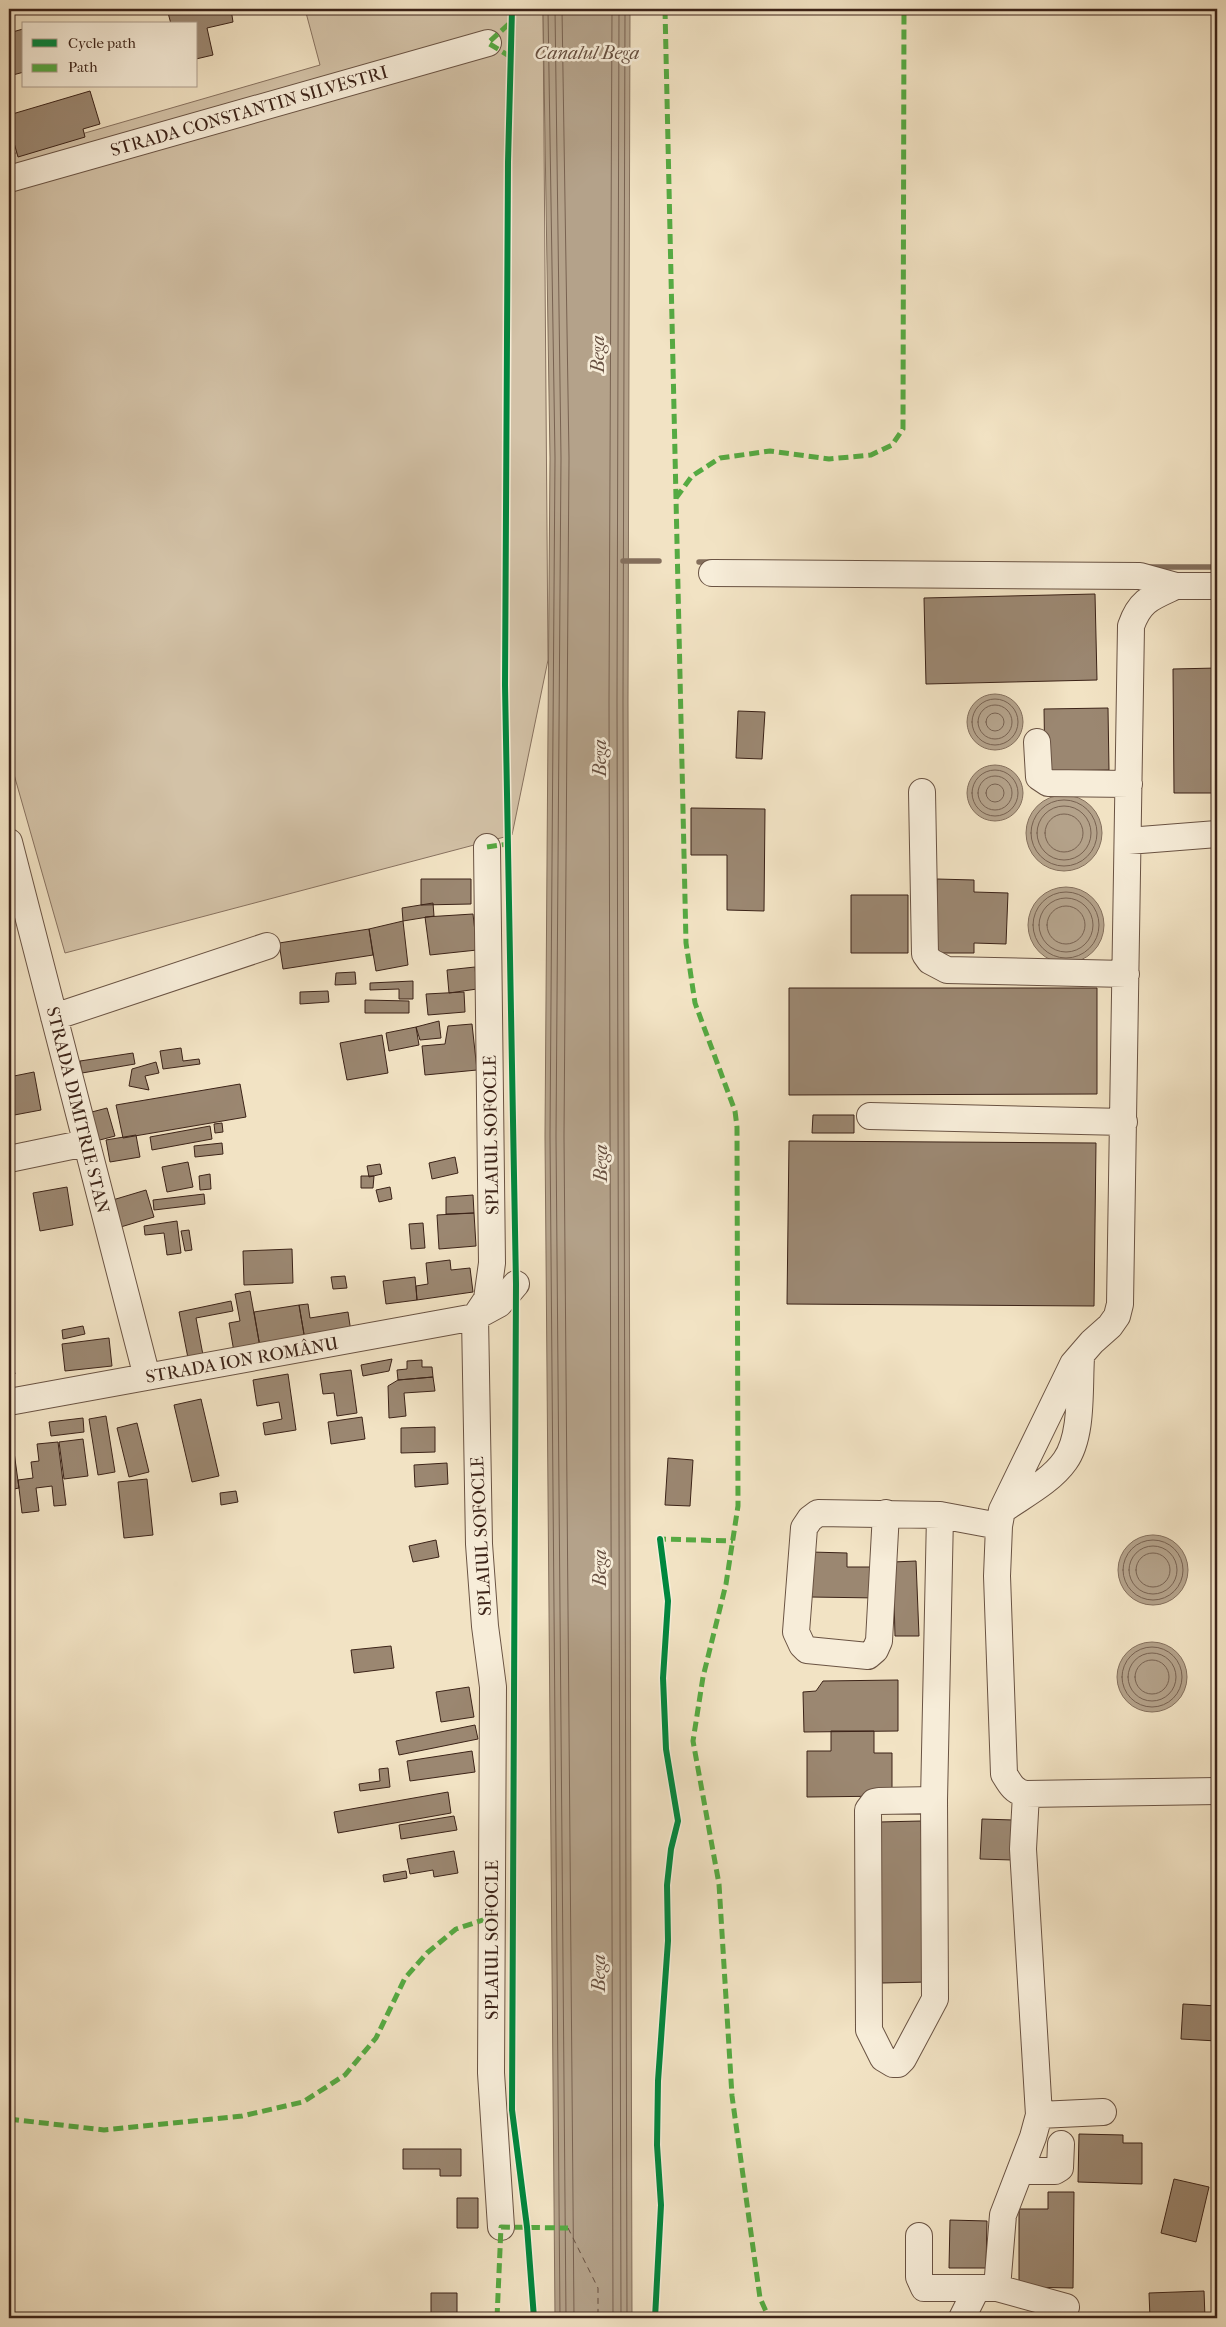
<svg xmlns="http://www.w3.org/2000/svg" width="1226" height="2327" font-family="'IM FELL French Canon',serif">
	<rect width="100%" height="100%" fill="#f2e3c4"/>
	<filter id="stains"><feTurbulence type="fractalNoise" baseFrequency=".004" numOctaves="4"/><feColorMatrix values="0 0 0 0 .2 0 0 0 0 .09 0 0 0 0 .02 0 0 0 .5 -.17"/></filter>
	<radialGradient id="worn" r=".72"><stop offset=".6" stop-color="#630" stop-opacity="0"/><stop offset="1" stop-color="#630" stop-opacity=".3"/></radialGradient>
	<path fill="#d3c2a7" stroke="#887260" d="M305 9H543L548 660 512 835 65 953 9 757V155L320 65Z"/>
	<path fill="#b4a28a" stroke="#846f5c" d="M543 9H630L628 701 632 2318H555L545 1136 550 458Z
		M967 722a28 28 0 1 1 56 0a28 28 0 1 1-56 0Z
		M967 793a28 28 0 1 1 56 0a28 28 0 1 1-56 0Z
		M1026 833a38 38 0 1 1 76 0a38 38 0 1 1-76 0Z
		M1028 925a38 38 0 1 1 76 0a38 38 0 1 1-76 0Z
		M1118 1570a35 35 0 1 1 70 0a35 35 0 1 1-70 0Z
		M1117 1677a35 35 0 1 1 70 0a35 35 0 1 1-70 0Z"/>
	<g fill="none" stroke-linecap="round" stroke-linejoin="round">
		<path stroke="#786251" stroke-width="1" d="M548 9 555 458 550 1136 560 2318
			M555 9 561 458 556 1136 566 2318
			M562 9 569 458 564 1136 574 2318
			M612 9 609 701 613 2318
			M619 9 617 701 621 2318
			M625 9 623 701 627 2318
			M972 722a23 23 0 1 1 46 0a23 23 0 1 1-46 0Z
			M978 722a17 17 0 1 1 34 0a17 17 0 1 1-34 0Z
			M986 722a9 9 0 1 1 18 0a9 9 0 1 1-18 0Z
			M972 793a23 23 0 1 1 46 0a23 23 0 1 1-46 0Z
			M978 793a17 17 0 1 1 34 0a17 17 0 1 1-34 0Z
			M986 793a9 9 0 1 1 18 0a9 9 0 1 1-18 0Z
			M1031 833a33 33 0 1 1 66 0a33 33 0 1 1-66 0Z
			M1037 833a27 27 0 1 1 54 0a27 27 0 1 1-54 0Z
			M1045 833a19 19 0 1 1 38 0a19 19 0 1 1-38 0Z
			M1033 925a33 33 0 1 1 66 0a33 33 0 1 1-66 0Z
			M1039 925a27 27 0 1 1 54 0a27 27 0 1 1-54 0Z
			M1047 925a19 19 0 1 1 38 0a19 19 0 1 1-38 0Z
			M1123 1570a30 30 0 1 1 60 0a30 30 0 1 1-60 0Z
			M1129 1570a24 24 0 1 1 48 0a24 24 0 1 1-48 0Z
			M1136 1570a17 17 0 1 1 34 0a17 17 0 1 1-34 0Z
			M1122 1677a30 30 0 1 1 60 0a30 30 0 1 1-60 0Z
			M1128 1677a24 24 0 1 1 48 0a24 24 0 1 1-48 0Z
			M1135 1677a17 17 0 1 1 34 0a17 17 0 1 1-34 0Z"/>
		<path stroke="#846f5c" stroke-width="5.5" d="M623 561H659
			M699 562H713
			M1149 567H1217"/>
		<path stroke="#664f40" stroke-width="1" stroke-dasharray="6 5" stroke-linecap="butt" d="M568 2228 598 2288V2318"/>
	</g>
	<path fill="#9b8771" stroke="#3c2318" d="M167 9H231L233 22 207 28 213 55 196 59V24H171Z
		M23 29 24 72 9 76V33Z
		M90 91 100 124 83 129 85 137 18 157 9 125V115Z
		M1095 594 1097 680 926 684 924 598Z
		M1217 668V793H1174L1173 669Z
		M1108 708 1109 770 1045 771 1044 709Z
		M738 711 765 712 762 759 736 758Z
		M691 808 765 809 764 911 727 910V855H691Z
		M421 879H471V904L421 905Z
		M937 879 974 880V892L1008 893 1006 944 974 943V953H935Z
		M851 895H908V953H851Z
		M433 903 434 916 403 921 402 908Z
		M473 914 477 950 430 955 425 917Z
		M403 921 408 965 376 971 369 929Z
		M369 929 373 955 283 969 279 943Z
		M475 967 477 989 449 993 447 970Z
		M355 972 356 984 335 985 336 973Z
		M413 981V999H399V989L370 990V983Z
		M789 988H1097V1094L789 1095Z
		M328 991 329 1002 300 1004V992Z
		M464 992 465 1012 428 1015 426 994Z
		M365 1000 409 1001V1013H365Z
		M439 1021 441 1038 420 1040 416 1027Z
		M472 1024 477 1070 425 1075 422 1046 445 1044 448 1026Z
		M416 1027 419 1045 389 1051 386 1033Z
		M382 1035 388 1073 347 1080 340 1043Z
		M181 1048 183 1061 199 1059 200 1064 163 1069 160 1051Z
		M133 1053 135 1064 82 1073 80 1061Z
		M156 1062 159 1073 145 1076 149 1090 129 1086 132 1069Z
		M34 1072 41 1110 9 1116V1077Z
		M240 1084 246 1117 123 1138 116 1105Z
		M107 1108 115 1136 96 1141 88 1113Z
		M813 1115H854V1133H812Z
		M222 1123 223 1132 215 1133 214 1124Z
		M210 1126 212 1139 152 1150 150 1137Z
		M136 1135 140 1157 110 1162 106 1140Z
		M789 1141 1096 1143 1094 1306 787 1304Z
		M222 1143 223 1154 195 1157 194 1146Z
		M455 1157 458 1173 432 1179 429 1163Z
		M188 1162 193 1187 167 1192 162 1167Z
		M380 1164 382 1174 369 1177 367 1166Z
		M210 1174 211 1189 200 1190 199 1176Z
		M361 1176H374L373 1188H361Z
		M67 1187 73 1225 40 1231 33 1193Z
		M390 1187 392 1199 379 1202 376 1190Z
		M146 1190 154 1217 114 1229 106 1202Z
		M204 1194 205 1204 154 1210 153 1200Z
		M473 1195 474 1213 446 1214V1197Z
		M474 1213 476 1246 439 1249 437 1215Z
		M177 1221 181 1253 167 1255 164 1233 145 1235 144 1226Z
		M423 1223 425 1248 411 1249 409 1224Z
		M189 1230 192 1250 185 1251 181 1231Z
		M292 1249 293 1283 244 1285 243 1251Z
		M450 1260 451 1270 470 1268 473 1292 417 1300 416 1286 428 1284 426 1263Z
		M345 1276 347 1288 333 1289 331 1277Z
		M415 1277 417 1300 386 1304 383 1281Z
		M250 1291 260 1347 234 1352 229 1323 240 1321 235 1294Z
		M231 1301 233 1311 196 1318 203 1355 188 1358 179 1312Z
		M308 1304 310 1318 348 1312 351 1332 305 1340 299 1305Z
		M299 1305 305 1340 260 1347 254 1312Z
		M83 1326 85 1334 63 1339 62 1330Z
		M109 1338 112 1366 65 1371 62 1344Z
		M9 1350 15 1374 9 1375Z
		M392 1359 389 1371 363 1376 361 1365Z
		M422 1360V1367H432L433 1377 398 1380 397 1370 407 1369V1361Z
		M351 1370 357 1413 337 1416 334 1393 323 1394 320 1374Z
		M288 1374 296 1430 265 1435 263 1423 282 1419 279 1402 257 1406 253 1380Z
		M433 1377 435 1391 404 1393 406 1416 389 1418 388 1386 398 1380Z
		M201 1399 219 1476 192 1482 174 1405Z
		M106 1416 115 1472 98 1475 89 1419Z
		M362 1417 365 1439 331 1444 328 1422Z
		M83 1418 84 1432 51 1436 49 1422Z
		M137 1423 149 1472 129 1477 117 1428Z
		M435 1427V1452L401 1453V1428Z
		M11 1429 14 1452H9V1430Z
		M83 1439 88 1476 64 1479 59 1442Z
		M58 1442 66 1505 54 1506 52 1486 36 1488 39 1511 22 1513 18 1480 33 1478 31 1462 39 1461 37 1444Z
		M9 1452H14L19 1488 9 1490Z
		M668 1458 693 1460 690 1506 665 1505Z
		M447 1463 448 1484 415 1487 414 1465Z
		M147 1479 153 1535 124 1538 118 1482Z
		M236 1491 238 1502 221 1505 220 1493Z
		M436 1540 439 1557 413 1562 409 1546Z
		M811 1552 847 1553V1567H879L878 1598 810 1597Z
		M916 1561 919 1636H895L893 1562Z
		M391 1646 394 1668 354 1673 351 1650Z
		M898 1680V1731L804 1732 803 1692 816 1691 823 1681Z
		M469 1687 474 1717 441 1722 436 1692Z
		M475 1725 478 1739 399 1755 396 1741Z
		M831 1731H874V1753H892V1796L807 1797V1751H831Z
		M472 1751 475 1772 410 1781 407 1761Z
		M388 1768 390 1787 360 1791 359 1784 380 1781 379 1769Z
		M448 1792 451 1813 338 1833 334 1812Z
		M454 1816 457 1830 401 1839 399 1825Z
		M982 1819 1013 1820 1012 1860 980 1859Z
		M921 1821 926 1982 882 1983 879 1822Z
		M454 1851 458 1873 434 1877 433 1870 410 1874 407 1859Z
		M406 1871 407 1878 384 1882 383 1875Z
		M1183 2004 1217 2006V2041L1181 2039Z
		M1079 2134 1123 2135V2143H1142V2184L1078 2182Z
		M403 2149H461V2176H440V2169H403Z
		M1174 2179 1209 2187 1196 2242 1161 2233Z
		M1048 2192H1074L1073 2288 1019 2287V2209H1048Z
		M457 2198H478V2228H457Z
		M950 2220 987 2221 986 2268H949Z
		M1204 2291 1205 2318H1150L1149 2293Z
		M431 2293H457V2318H431Z"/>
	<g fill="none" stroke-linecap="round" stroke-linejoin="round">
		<defs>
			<path id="minor" d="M9 179 488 43
				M712 573 1140 576 1176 586H1217
				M1176 586C1152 597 1140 600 1131 626L1120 1304 1117 1316 1110 1326 1092 1342 1073 1364 1002 1510 999 1526 997 1576 1004 1774C1010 1784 1014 1792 1026 1794L1217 1791
				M1037 742 1039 777 1048 783 1129 784
				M922 792 925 954 930 961 947 970 1126 974
				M1128 841 1217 834
				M9 842 147 1377
				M487 847 492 1263 487 1299 475 1317 479 1544 485 1626 493 1687 491 2073 501 2227
				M54 1017 267 946
				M870 1116 1124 1122
				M9 1159 86 1143
				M9 1402 475 1317 499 1304 516 1284
				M1004 1509C1024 1495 1051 1481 1065 1461 1083 1436 1079 1388 1081 1358
				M886 1513 879 1641 875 1650 868 1656 807 1650 802 1645 796 1632 804 1528 810 1519 818 1513 940 1515 999 1526
				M934 1800 879 1801 874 1802 868 1810 869 2030 883 2058 893 2064H898L903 2059 935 1999 934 1800 940 1515
				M1039 2115 1103 2112
				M1020 2171H1055L1060 2168 1061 2144
				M919 2236V2277L924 2288H997L1066 2307
				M997 2288 1003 2215 1033 2137 1039 2115 1023 1849 1026 1794
				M962 2318 977 2288"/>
		</defs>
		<use href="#minor" stroke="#6a5343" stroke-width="28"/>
		<use href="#minor" stroke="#f7edd9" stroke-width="26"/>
		<path stroke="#55aa42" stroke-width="5" stroke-dasharray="10 5" stroke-linecap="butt" d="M665 9 686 943 695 1003 735 1111 737 1127 738 1506 726 1584 703 1677 693 1741 719 1884 732 2096 760 2298 769 2318
			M511 57 488 43 512 21
			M676 498 692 476 720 458 770 451 829 459 871 455 892 445 903 429 904 9
			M487 847 508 844
			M660 1543V1539L733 1541
			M9 2119 104 2130 242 2116 303 2102 345 2075 376 2038 405 1978 427 1953 456 1929 492 1917
			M497 2318 501 2227 568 2228"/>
		<defs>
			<path id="cycleway" d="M512 9 508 162 505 685 516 1284 512 2110 527 2227 534 2318
				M655 2318 661 2205 657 2145 658 2081 668 1941 667 1885 671 1849 678 1821 666 1749 663 1678 668 1601 660 1539"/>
		</defs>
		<use href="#cycleway" stroke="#f7edd9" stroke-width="9"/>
		<use href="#cycleway" stroke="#00873e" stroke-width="6"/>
	</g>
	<g text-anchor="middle" stroke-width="5" stroke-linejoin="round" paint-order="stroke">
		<g font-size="18" fill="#3c2318" stroke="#f7edd9">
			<text transform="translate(249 111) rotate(-16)" y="6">STRADA CONSTANTIN SILVESTRI</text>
			<text transform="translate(78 1110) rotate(76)" y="6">STRADA DIMITRIE STAN</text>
			<text transform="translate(491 1135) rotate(-91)" y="6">SPLAIUL SOFOCLE</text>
			<text transform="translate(242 1360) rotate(-10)" y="6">STRADA ION ROMÂNU</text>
			<text transform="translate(481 1536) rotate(-93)" y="6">SPLAIUL SOFOCLE</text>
			<text transform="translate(492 1940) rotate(-90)" y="6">SPLAIUL SOFOCLE</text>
		</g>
		<g font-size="19" font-style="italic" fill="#664f40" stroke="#f7edd9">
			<text x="587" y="59">Canalul Bega</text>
			<text transform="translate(597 354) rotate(-90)" y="7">Bega</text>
			<text transform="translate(599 758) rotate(-90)" y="7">Bega</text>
			<text transform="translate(600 1163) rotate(-90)" y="7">Bega</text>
			<text transform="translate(599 1568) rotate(-90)" y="7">Bega</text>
			<text transform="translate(598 1973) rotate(-90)" y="7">Bega</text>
		</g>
	</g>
	<rect width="1226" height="2327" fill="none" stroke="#f2e3c4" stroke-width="30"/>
	<rect x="10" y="10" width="1206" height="2307" fill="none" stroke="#3c2318" stroke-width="2.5"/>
	<rect x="15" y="15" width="1196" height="2297" fill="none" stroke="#3c2318"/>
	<rect x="22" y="22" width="175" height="65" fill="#f7edd9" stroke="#ac9c8c"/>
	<rect x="32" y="39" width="25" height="8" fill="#00873e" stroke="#ac9c8c"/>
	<text x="68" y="48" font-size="15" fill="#3c2318">Cycle path</text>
	<rect x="32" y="64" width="25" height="8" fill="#55aa42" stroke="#ac9c8c"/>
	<text x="68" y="72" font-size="15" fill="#3c2318">Path</text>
	<rect width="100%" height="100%" filter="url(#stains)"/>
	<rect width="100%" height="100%" fill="url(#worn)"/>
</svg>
